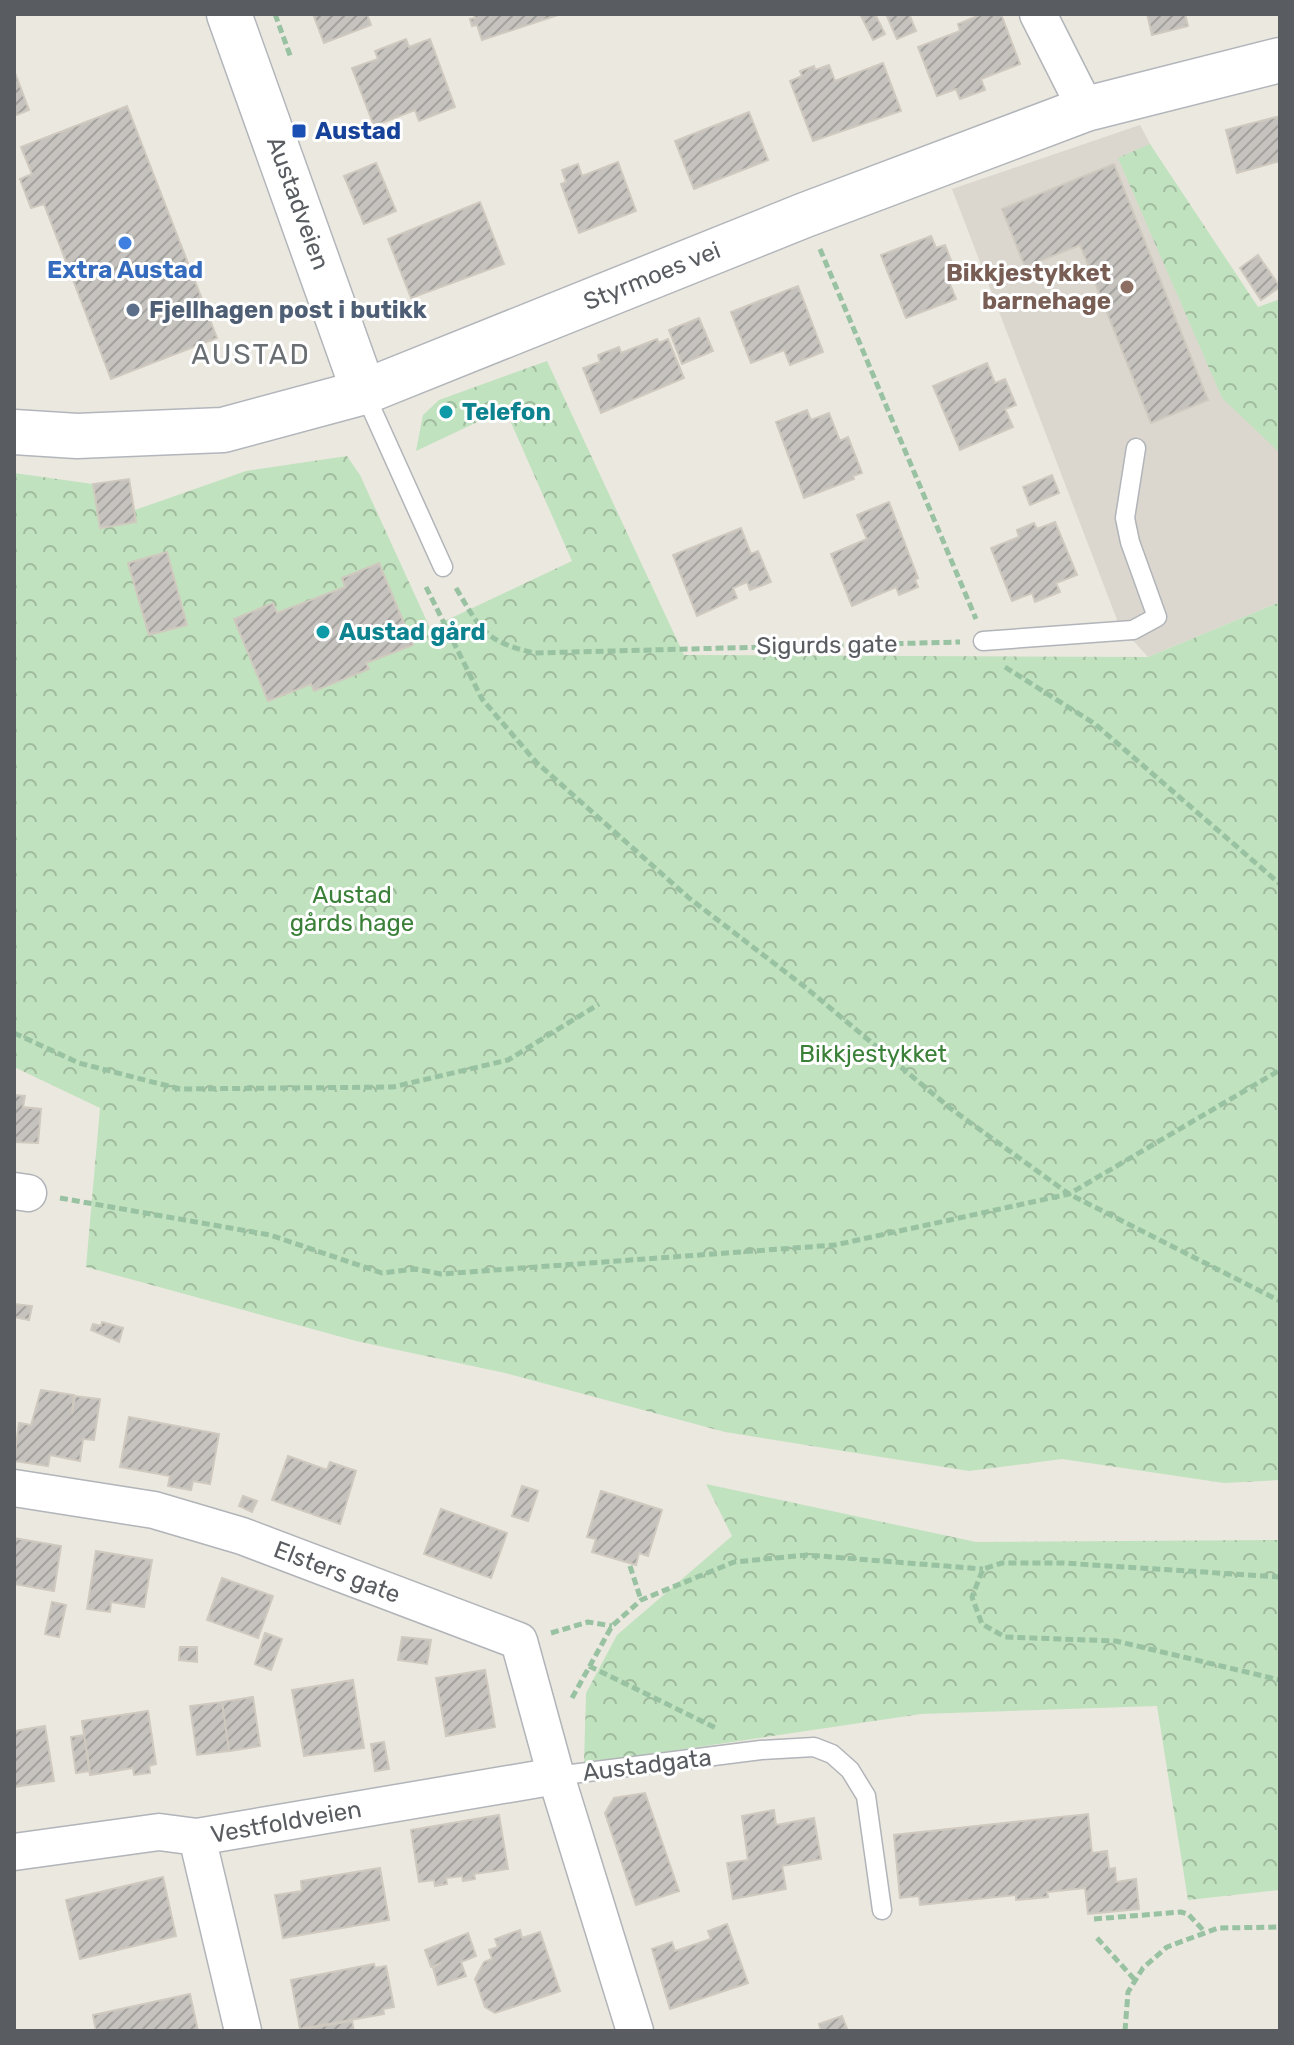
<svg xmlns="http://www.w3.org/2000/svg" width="1294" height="2045" font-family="Rubik,sans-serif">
	<defs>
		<pattern id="forest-crowns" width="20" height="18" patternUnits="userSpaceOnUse" patternTransform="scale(2)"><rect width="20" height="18" fill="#c1e2be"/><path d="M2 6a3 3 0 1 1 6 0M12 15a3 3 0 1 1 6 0" fill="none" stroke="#a0ba9e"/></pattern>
		<pattern id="building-hatch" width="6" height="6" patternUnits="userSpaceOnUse" patternTransform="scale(2)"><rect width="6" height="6" fill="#c6c3be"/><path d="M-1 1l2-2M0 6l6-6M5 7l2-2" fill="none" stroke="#a4a29e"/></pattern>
	</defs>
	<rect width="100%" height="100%" fill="#ebe8e0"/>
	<path fill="#dbd7cf" d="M1140 125 1280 388V602L1148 657 1119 625 952 189Z"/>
	<path fill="url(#forest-crowns)" d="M1150 144 1258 307 1280 299V453L1222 398 1118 158Z
		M547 361 684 655 1148 657 1280 602V1480L1224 1483 1062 1459 969 1471 725 1432 505 1373 356 1341 86 1267 100 1108 14 1067V473L93 484 129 479 135 510 246 471 347 456 360 475 430 628 572 561 505 409 416 451 423 415 439 400Z
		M706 1484 976 1542 1280 1540V1890L1188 1900 1157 1706 921 1714 584 1764 586 1693 617 1635 732 1536Z"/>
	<path fill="url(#building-hatch)" stroke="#cfc9bf" stroke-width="2" d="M313 14H367L371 25 324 43Z
		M474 14H561L482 40 477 25 472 26 470 19 475 18Z
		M860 14H875L885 34 873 40Z
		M886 14H909L916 31 897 39Z
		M982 14H1001L1020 64 981 79 985 90 960 99 956 89 937 96 918 47 960 31 958 24Z
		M1147 14H1185L1188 26 1152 35Z
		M406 39 409 47 430 39 455 107 419 121 415 110 374 126 352 68 378 59 375 51Z
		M883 63 901 111 813 141 790 81 802 76 800 71 814 66 815 70 829 65 835 81Z
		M14 70 29 110 14 116Z
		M127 106 217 338 111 379 44 204 31 208 20 179 32 174 21 147Z
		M749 112 768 160 694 189 675 141Z
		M1280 116V161L1237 173 1226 130Z
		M618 162 636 211 579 233 561 184 566 182 562 170 578 164 582 176Z
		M376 163 396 211 364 224 344 176Z
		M1114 164 1208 400 1151 423 1080 245 1025 267 1002 209Z
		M480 202 504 264 411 298 388 239Z
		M931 236 936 248 945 245 954 268 945 272 956 299 906 318 881 255Z
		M1258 255 1280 287 1261 300 1240 268Z
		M798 286 823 352 790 365 784 350 751 363 731 312Z
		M699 318 713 351 682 364 669 330Z
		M657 339 659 343 668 339 684 378 601 413 583 368 600 362 598 355 619 347 621 353Z
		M987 363 995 383 1005 379 1016 405 1005 409 1013 427 960 450 933 386Z
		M807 410 811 420 829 413 840 441 848 437 862 473 853 476 854 479 804 498 776 422Z
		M1052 475 1059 493 1030 505 1023 487Z
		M129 479 136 522 100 528 93 484Z
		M889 502 918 578 915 580 918 587 899 595 896 587 852 606 831 554 867 539 857 515Z
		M1055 522 1077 575 1056 583 1060 592 1035 602 1032 593 1012 601 991 548 1019 537 1017 530 1034 523 1037 529Z
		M741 528 751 554 758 551 771 582 750 590 747 582 733 588 737 598 697 616 673 555Z
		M167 552 187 625 149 635 128 563Z
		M379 563 413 645 366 663 369 669 314 691 311 684 268 701 234 619 273 603 277 613 345 587 342 578Z
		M14 1095 25 1096 23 1107 41 1109 38 1143 14 1142Z
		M14 1304 32 1306 29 1320 14 1317Z
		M102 1322 123 1328 119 1342 91 1330 93 1324 101 1326Z
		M41 1390 74 1395 72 1414 75 1396 100 1399 94 1440 83 1439 80 1461 50 1455 48 1466 14 1461 19 1423 31 1425Z
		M129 1417 219 1434 210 1484 193 1481 191 1490 168 1486 170 1476 120 1467Z
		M288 1456 327 1470 330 1462 356 1471 340 1524 272 1500Z
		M522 1486 538 1491 528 1521 512 1516Z
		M601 1491 662 1510 648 1556 639 1553 636 1565 592 1552 596 1539 587 1537Z
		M243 1496 257 1501 252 1512 239 1506Z
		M441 1509 507 1533 491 1578 424 1554Z
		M14 1538 61 1546 54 1591 14 1584Z
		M96 1551 152 1560 144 1607 111 1602 110 1612 87 1609Z
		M222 1578 273 1596 258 1638 207 1620Z
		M52 1602 66 1605 59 1637 45 1634Z
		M265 1633 282 1639 271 1670 255 1664Z
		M402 1637 431 1640 427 1664 398 1660Z
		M180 1647H197V1662L179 1660Z
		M485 1670 495 1727 446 1736 436 1678Z
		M353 1680 364 1748 304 1756 292 1690Z
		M253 1697 260 1746 229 1751 222 1702Z
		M222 1702 229 1751 197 1755 190 1706Z
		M148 1711 156 1764 149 1766 150 1773 134 1775 133 1768 90 1775 82 1721Z
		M45 1726 54 1781 14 1787V1731Z
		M84 1735 90 1771 76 1773 71 1737Z
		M384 1742 389 1769 375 1771 371 1744Z
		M645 1793 679 1891 636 1905 605 1813 614 1798Z
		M774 1810 776 1825 814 1818 821 1859 782 1866 786 1889 733 1899 727 1863 748 1860 742 1816Z
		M1088 1814 1092 1853 1107 1851 1109 1869 1115 1868 1116 1882 1136 1879 1139 1909 1088 1914 1085 1888 1047 1892 1048 1897 1016 1900V1895L920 1905 919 1896 900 1898 894 1835Z
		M499 1815 508 1869 474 1874 475 1879 463 1881 462 1876 446 1878 447 1884 435 1886 434 1880 419 1882 411 1830Z
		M380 1868 389 1920 283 1938 275 1895 302 1891 301 1881Z
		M163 1877 176 1936 80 1959 66 1900Z
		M727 1924 748 1983 670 2009 652 1949 672 1942 675 1951 711 1939 708 1931Z
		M520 1930 522 1938 540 1932 560 1991 495 2013 485 2007 475 1979 484 1962 492 1959 489 1950 498 1947 495 1939Z
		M468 1933 476 1956 461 1962 466 1976 438 1985 433 1968 441 1963 431 1967 425 1950Z
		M374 1964 375 1968 386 1966 394 2007 383 2009 384 2014 300 2029 291 1980Z
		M190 1994 198 2031H96L93 2015Z
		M842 2016 848 2031H821L819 2024Z
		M352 2021 354 2031H306L305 2029Z"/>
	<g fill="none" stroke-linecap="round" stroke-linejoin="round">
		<defs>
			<path id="service" d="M364 392 443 567
				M983 641 1133 630 1157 617 1130 542 1125 518 1136 448
				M556 1776 761 1750 814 1747 832 1754 850 1770 866 1796 882 1910"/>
			<path id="minor" d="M1038 14 1086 109
				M14 1191 28 1193
				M14 1488 154 1510 242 1536 519 1641 556 1776 635 2031
				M197 1837 243 2031
				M14 1852 159 1832 197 1837 556 1776"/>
			<path id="secondary" d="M229 14 364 392
				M14 432 77 436 223 430 364 392 805 215 1086 109 1280 60"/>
		</defs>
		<use href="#service" stroke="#b1b4b8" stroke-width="21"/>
		<use href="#minor" stroke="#b1b4b8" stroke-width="39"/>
		<use href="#secondary" stroke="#b2b6bb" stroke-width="47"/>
		<path stroke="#98c2a1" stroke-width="5" stroke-dasharray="8 4" stroke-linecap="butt" d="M275 14 291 58
			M820 249 976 619
			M426 587 482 699 536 762 689 898 805 987 950 1108 1069 1194 1280 1301
			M456 588C481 630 484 641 534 653L960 642
			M1005 667 1095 724 1280 884
			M14 1033 79 1063 180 1089 393 1087 508 1060 599 1004
			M60 1198 270 1235 382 1273 416 1269 441 1274 835 1245 1069 1194 1280 1070
			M630 1566 641 1600
			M1280 1577 1063 1563H1002L983 1569 972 1597 982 1624 1005 1637 1116 1641 1280 1680
			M551 1633 588 1622 612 1626
			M589 1666 718 1729
			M572 1698 612 1626 641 1600 734 1562 807 1555 983 1569
			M1094 1919 1181 1912 1188 1914 1204 1931
			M1097 1938 1135 1980
			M1125 2031 1128 1992 1143 1968 1167 1947 1218 1928 1280 1927"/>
		<use href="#service" stroke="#fff" stroke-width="18"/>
		<use href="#minor" stroke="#fff" stroke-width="36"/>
		<use href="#secondary" stroke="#fff" stroke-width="44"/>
	</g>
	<rect fill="#1a4fb4" stroke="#fff" stroke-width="3" x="291" y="123" width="16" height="16" rx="4"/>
	<circle fill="#3f7fe0" stroke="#fff" stroke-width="3" cx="125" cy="243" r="8"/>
	<circle fill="#8d6e63" stroke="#fff" stroke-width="3" cx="1127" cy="287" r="8"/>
	<circle fill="#5c6f8a" stroke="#fff" stroke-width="3" cx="133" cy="310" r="8"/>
	<g fill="#0f9aa8" stroke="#fff" stroke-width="3">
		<circle cx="446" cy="412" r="8"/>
		<circle cx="323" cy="632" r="8"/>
	</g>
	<g text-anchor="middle" stroke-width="6" stroke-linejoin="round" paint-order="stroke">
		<g font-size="24" font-weight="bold" fill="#164399" stroke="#fff" text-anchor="start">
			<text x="315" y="139">Austad</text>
		</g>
		<g font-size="24" fill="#595d61" stroke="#fff">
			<text transform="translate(298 203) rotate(70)" y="8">Austadveien</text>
			<text transform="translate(652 276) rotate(-22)" y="8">Styrmoes vei</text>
			<text transform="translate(827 645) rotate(-1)" y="8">Sigurds gate</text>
			<text transform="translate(337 1572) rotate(21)" y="8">Elsters gate</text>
			<text transform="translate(647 1765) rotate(-7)" y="8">Austadgata</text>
			<text transform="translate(286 1822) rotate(-10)" y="8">Vestfoldveien</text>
		</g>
		<g font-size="24" font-weight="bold" fill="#366cbe" stroke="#fff">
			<text x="125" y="278">Extra Austad</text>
		</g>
		<g font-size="24" font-weight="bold" fill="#785e54" stroke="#fff" text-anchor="end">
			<text x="1111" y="281">Bikkjestykket<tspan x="1111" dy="28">barnehage</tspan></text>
		</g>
		<g font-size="24" font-weight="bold" fill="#4e5e75" stroke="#fff" text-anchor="start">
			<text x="149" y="318">Fjellhagen post i butikk</text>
		</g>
		<g font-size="24" font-weight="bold" fill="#0d838f" stroke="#fff" text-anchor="start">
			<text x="462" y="420">Telefon</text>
			<text x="339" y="640">Austad gård</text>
		</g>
		<g font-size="24" fill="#3b8039" stroke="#fff">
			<text x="352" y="903">Austad<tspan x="352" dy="28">gårds hage</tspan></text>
			<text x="873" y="1062">Bikkjestykket</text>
		</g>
		<g font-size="28" letter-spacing="2" fill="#6a6f73" stroke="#fff">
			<text x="251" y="364">AUSTAD</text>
		</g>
	</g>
	<rect width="1294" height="2045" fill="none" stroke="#595d61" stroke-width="32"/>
</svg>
